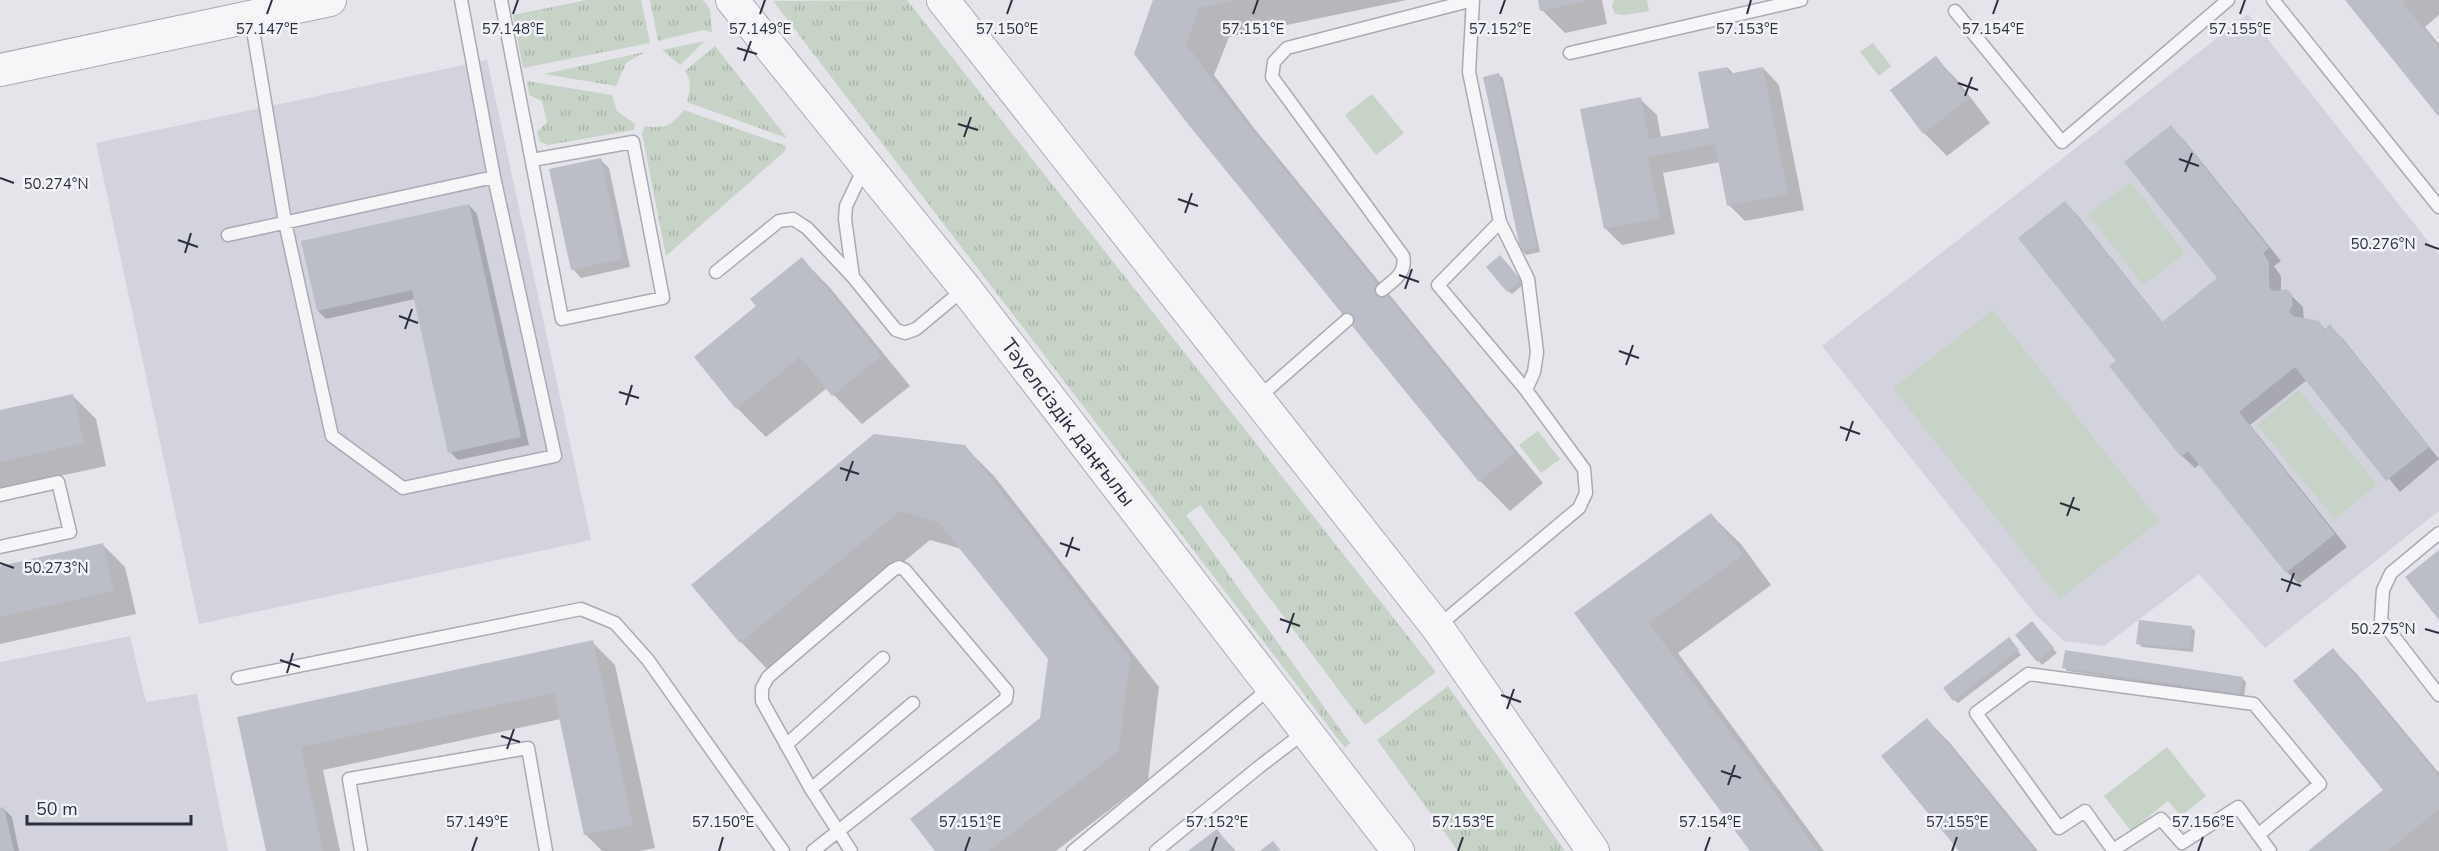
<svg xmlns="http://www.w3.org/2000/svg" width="2439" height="851" font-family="'Nunito Sans',sans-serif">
	<defs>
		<pattern id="grass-tufts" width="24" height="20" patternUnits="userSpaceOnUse" patternTransform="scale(1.5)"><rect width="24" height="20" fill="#c6d3c6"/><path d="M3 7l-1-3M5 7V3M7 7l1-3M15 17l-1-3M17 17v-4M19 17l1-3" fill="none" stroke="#aab5ab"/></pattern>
	</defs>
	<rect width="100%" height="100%" fill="#e4e4ea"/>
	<path fill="#d2d3dc" d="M2248 14 2439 255V511L2265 648 2199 574 2104 646 2064 641 2036 615 1822 346Z
		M487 60 591 540 199 624 96 143Z
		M130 636 146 702 197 694 228 851H0V662Z"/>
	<path fill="url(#grass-tufts)" d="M587 0H641L650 43 523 68 513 15Z
		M650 0H703L710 9 712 32 702 30 658 41Z
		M907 0 1436 672 1365 725 1200 505 1186 515 1350 743 1345 748 773 1Z
		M705 41 680 65 662 50Z
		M715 46 787 138 687 102C690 91 692 81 685 71Z
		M645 52 626 63 616 86 544 74Z
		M527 81 612 95 617 111 635 124 634 130 548 145 540 142 537 132 547 122 542 101 529 95Z
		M684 110 786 146 785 151 666 256 642 133 645 126C665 129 671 126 684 110Z
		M1448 686 1565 851H1458L1377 740Z"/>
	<path fill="#c6d3c6" d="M1614 0H1647L1649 11 1624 15 1615 14 1612 6Z
		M1873 43 1891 66 1879 76 1860 52Z
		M1372 94 1404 133 1376 155 1345 115Z
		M2131 182 2185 254 2143 285 2088 214Z
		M1993 310 2159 521 2060 599 1893 388Z
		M2299 390 2377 484 2335 519 2257 425Z
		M1538 431 1560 459 1541 473 1519 445Z
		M2167 747 2206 796 2181 816 2168 801 2131 831 2104 796Z"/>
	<path fill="#0003" d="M1154 0H1407L1229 37 1214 75 1253 127 1543 483 1510 511 1480 481 1189 123Z
		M1540 0H1602L1607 24 1565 33 1542 10Z
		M2347 0H2439V15L2425 27 2439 44V115Z
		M1936 58 1958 81 1990 123 1947 156 1924 133Z
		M1728 68 1734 74 1763 68 1779 85 1804 210 1745 221 1729 205 1720 162 1663 173 1675 234 1622 245 1605 228 1640 99 1657 115 1661 138 1711 129Z
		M1499 75 1503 78 1540 252 1526 255 1523 251Z
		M2171 127 2183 139 2281 261 2274 266 2281 276V292L2290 294 2303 307 2304 320 2318 322 2326 330 2330 326 2343 339 2439 459 2400 492 2307 380 2250 425 2347 547 2299 584 2287 572 2200 464 2195 468 2182 456 2118 361 2065 203 2077 215 2163 323 2220 278Z
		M601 160 609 168 630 267 581 278 573 269Z
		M469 205 477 214 529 445 458 460 450 452 415 299 326 319 318 311Z
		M802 259 831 289 910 386 862 424 827 388 766 437 737 408 759 306Z
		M1504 260 1524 284 1512 294 1508 291Z
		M73 396 96 419 106 466 0 489V412Z
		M964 446 994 476 1159 687 1148 780 1056 851H937L1041 719 1050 659 962 549 930 540 770 672 741 642Z
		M1711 515 1741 544 1771 585 1678 653 1824 851H1751L1576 613Z
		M102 544 125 567 136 614 0 644V568Z
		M2035 627 2057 653 2042 665 2017 635Z
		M2191 627 2195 631 2193 652 2142 647 2138 643Z
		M592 642 615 665 655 848 639 851H602L586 835 561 719 323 770 340 851H268L239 718Z
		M2012 643 2021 655 1958 703 1954 700Z
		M2333 650 2356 673 2439 773V851H2311L2385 790Z
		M2064 667 2242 678 2246 682 2244 697 2067 671Z
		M1927 720 1950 743 2038 851H1961Z
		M4 809 12 817 19 851H0V810Z
		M1217 831 1236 851H1191Z"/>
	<path fill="#bbbdc7" d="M1153 0H1236L1199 8 1186 44 1224 95 1515 453 1479 482 1188 124 1134 54Z
		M1538 0H1586V1L1540 11Z
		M2345 0H2407L2403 3 2439 48V117Z
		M1936 56 1969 99 1923 134 1890 90Z
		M1728 67 1729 74 1763 67 1788 194 1727 206 1715 144 1648 157 1660 218 1604 229 1580 109 1641 97 1649 139 1709 128 1698 72Z
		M1499 73 1537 248 1521 252 1483 77Z
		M2171 125 2269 248 2263 253 2269 262V287L2273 291 2286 289 2291 293 2293 305 2289 311 2293 316 2319 321 2324 330 2330 324 2429 447 2386 481 2295 367 2239 412 2335 534 2286 573 2188 451 2181 457 2109 366 2116 361 2018 238 2065 201 2162 322 2217 278 2124 162Z
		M601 158 623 259 571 270 549 169Z
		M469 204 521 437 448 453 412 290 317 311 301 241Z
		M1500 255 1521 280 1507 292 1486 267Z
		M802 257 881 356 832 396 800 357 736 409 694 357 756 306 750 299Z
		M73 394 84 443 0 462V410Z
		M874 434 965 445 1130 657 1119 751 989 851H935L910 819 1040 718 1048 659 939 523 900 511 740 643 691 585Z
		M1711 513 1743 555 1649 623 1818 851H1750L1574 613Z
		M103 543 114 591 0 617V566Z
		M2439 550V620L2405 577Z
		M2139 620 2192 626 2190 649 2136 644Z
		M2032 621 2054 648 2037 662 2015 635Z
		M2009 637 2019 650 1953 701 1943 688Z
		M593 640 633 825 584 835 554 693 301 747 323 851H266L237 717Z
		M2333 648 2439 776V809L2388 851H2308L2383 790 2293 681Z
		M2065 650 2243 677 2240 694 2062 668Z
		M1927 718 2035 851H1959L1881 756Z
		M4 807 14 851H0V808Z
		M1217 829 1233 851H1188Z
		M1273 841 1281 851H1260Z"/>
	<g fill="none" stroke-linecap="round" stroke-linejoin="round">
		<defs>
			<path id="service" d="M501 0 562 319 663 298 633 142 532 160
				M2273 0 2439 207
				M1955 11 2062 142 2228 0
				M251 18 285 222 332 436 403 488 555 456 494 177 461 0
				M1570 53 1801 0
				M1500 222 1438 285 1526 390
				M228 235 494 177
				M716 272 779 221 793 219 807 228 853 277 896 330 905 333 916 329 964 289
				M853 277 845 219 846 206 865 166
				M1382 290C1394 280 1407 273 1403 256L1272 77 1274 62 1287 48 1473 0
				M1258 398 1347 320
				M0 495 58 482 70 532 0 547
				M2439 533 2391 573 2383 590 2381 620 2439 695
				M1437 627 1579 508 1586 493 1584 469 1526 390 1534 372 1537 352 1528 279 1500 222 1469 72 1473 0
				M238 678 581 609 615 623 648 660 783 851
				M786 745 883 658
				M811 789 913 703
				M2258 835 2320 784 2254 704 2028 674 1976 713 2059 828 2085 811 2113 850 2161 819 2182 843 2238 807 2270 851
				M361 851 349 779 528 748 546 851
				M813 851 837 832 1006 699 1007 691 905 570 899 567 893 570 768 677 762 688V701L811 789 851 851
				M1073 851 1271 687
				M1156 851 1259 767 1306 731"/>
			<g id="tertiary">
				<path id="s1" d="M732 0 965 288 1398 851"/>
				<path d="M943 0 1437 627 1593 851"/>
				<path d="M0 70 330 0"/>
			</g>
		</defs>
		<use href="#service" stroke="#a9aab4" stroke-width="15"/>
		<use href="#tertiary" stroke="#a9aab4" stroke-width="34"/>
		<use href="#service" stroke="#f6f6f9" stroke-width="12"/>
		<use href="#tertiary" stroke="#f6f6f9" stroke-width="32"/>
	</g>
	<path fill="none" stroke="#2d2f41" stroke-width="2" d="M267 14 272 0M513 14 518 0M760 14 765 0M1007 14 1012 0M1253 14 1258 0M1500 14 1505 0M1747 14 1751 0M1993 14 1998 0M2240 14 2245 0M737 48 757 54M744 61 751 41M1958 83 1978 90M1965 96 1972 77M958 124 978 130M964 137 971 117M2179 159 2199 166M2185 172 2192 153M0 178 14 183M1178 199 1198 206M1185 213 1192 193M178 240 198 247M2425 244 2439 249M185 253 191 233M1399 275 1419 282M1405 289 1412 269M399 316 418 323M405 329 412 309M1619 351 1639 358M1626 365 1633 345M619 392 639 398M626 405 632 385M1840 427 1860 434M1846 441 1853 421M840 468 859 474M846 481 853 461M2060 503 2080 510M2067 516 2074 497M1060 543 1080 550M1066 557 1073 537M0 563 14 568M2281 579 2301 586M2287 592 2294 573M1280 619 1300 626M2425 629 2439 633M1287 633 1294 613M280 660 300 667M287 673 293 653M1501 695 1521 702M1507 709 1514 689M501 736 520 742M507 749 514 729M1721 771 1741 778M1728 785 1735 765M472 851 477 837M719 851 723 837M965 851 970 837M1212 851 1217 837M1458 851 1463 837M1705 851 1710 837M1952 851 1957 837M2198 851 2203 837"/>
	<g text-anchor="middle" stroke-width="5" stroke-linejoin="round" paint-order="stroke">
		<g font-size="21" fill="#2d2f41" stroke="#f3f4f8">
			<text dy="7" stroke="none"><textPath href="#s1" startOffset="540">Тәуелсіздік даңғылы</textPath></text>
		</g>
	</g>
	<g font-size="15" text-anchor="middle" fill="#2d2f41" stroke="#f3f4f8" stroke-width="5" stroke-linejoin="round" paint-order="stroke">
		<text x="267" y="34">57.147°E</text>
		<text x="513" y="34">57.148°E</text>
		<text x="760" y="34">57.149°E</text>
		<text x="1007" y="34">57.150°E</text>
		<text x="1253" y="34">57.151°E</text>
		<text x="1500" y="34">57.152°E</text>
		<text x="1747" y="34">57.153°E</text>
		<text x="1993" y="34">57.154°E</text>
		<text x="2240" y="34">57.155°E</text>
		<text x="56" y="189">50.274°N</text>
		<text x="2383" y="249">50.276°N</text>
		<text x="56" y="573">50.273°N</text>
		<text x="2383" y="634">50.275°N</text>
		<text x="477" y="827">57.149°E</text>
		<text x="723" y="827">57.150°E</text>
		<text x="970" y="827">57.151°E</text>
		<text x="1217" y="827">57.152°E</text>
		<text x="1463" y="827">57.153°E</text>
		<text x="1710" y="827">57.154°E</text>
		<text x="1957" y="827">57.155°E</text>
		<text x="2203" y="827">57.156°E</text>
	</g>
	<path d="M27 815v9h164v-9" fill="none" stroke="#2d2f41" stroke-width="3"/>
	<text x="36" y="815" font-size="18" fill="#2d2f41" stroke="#f3f4f8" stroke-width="4.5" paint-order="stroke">50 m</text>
</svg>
